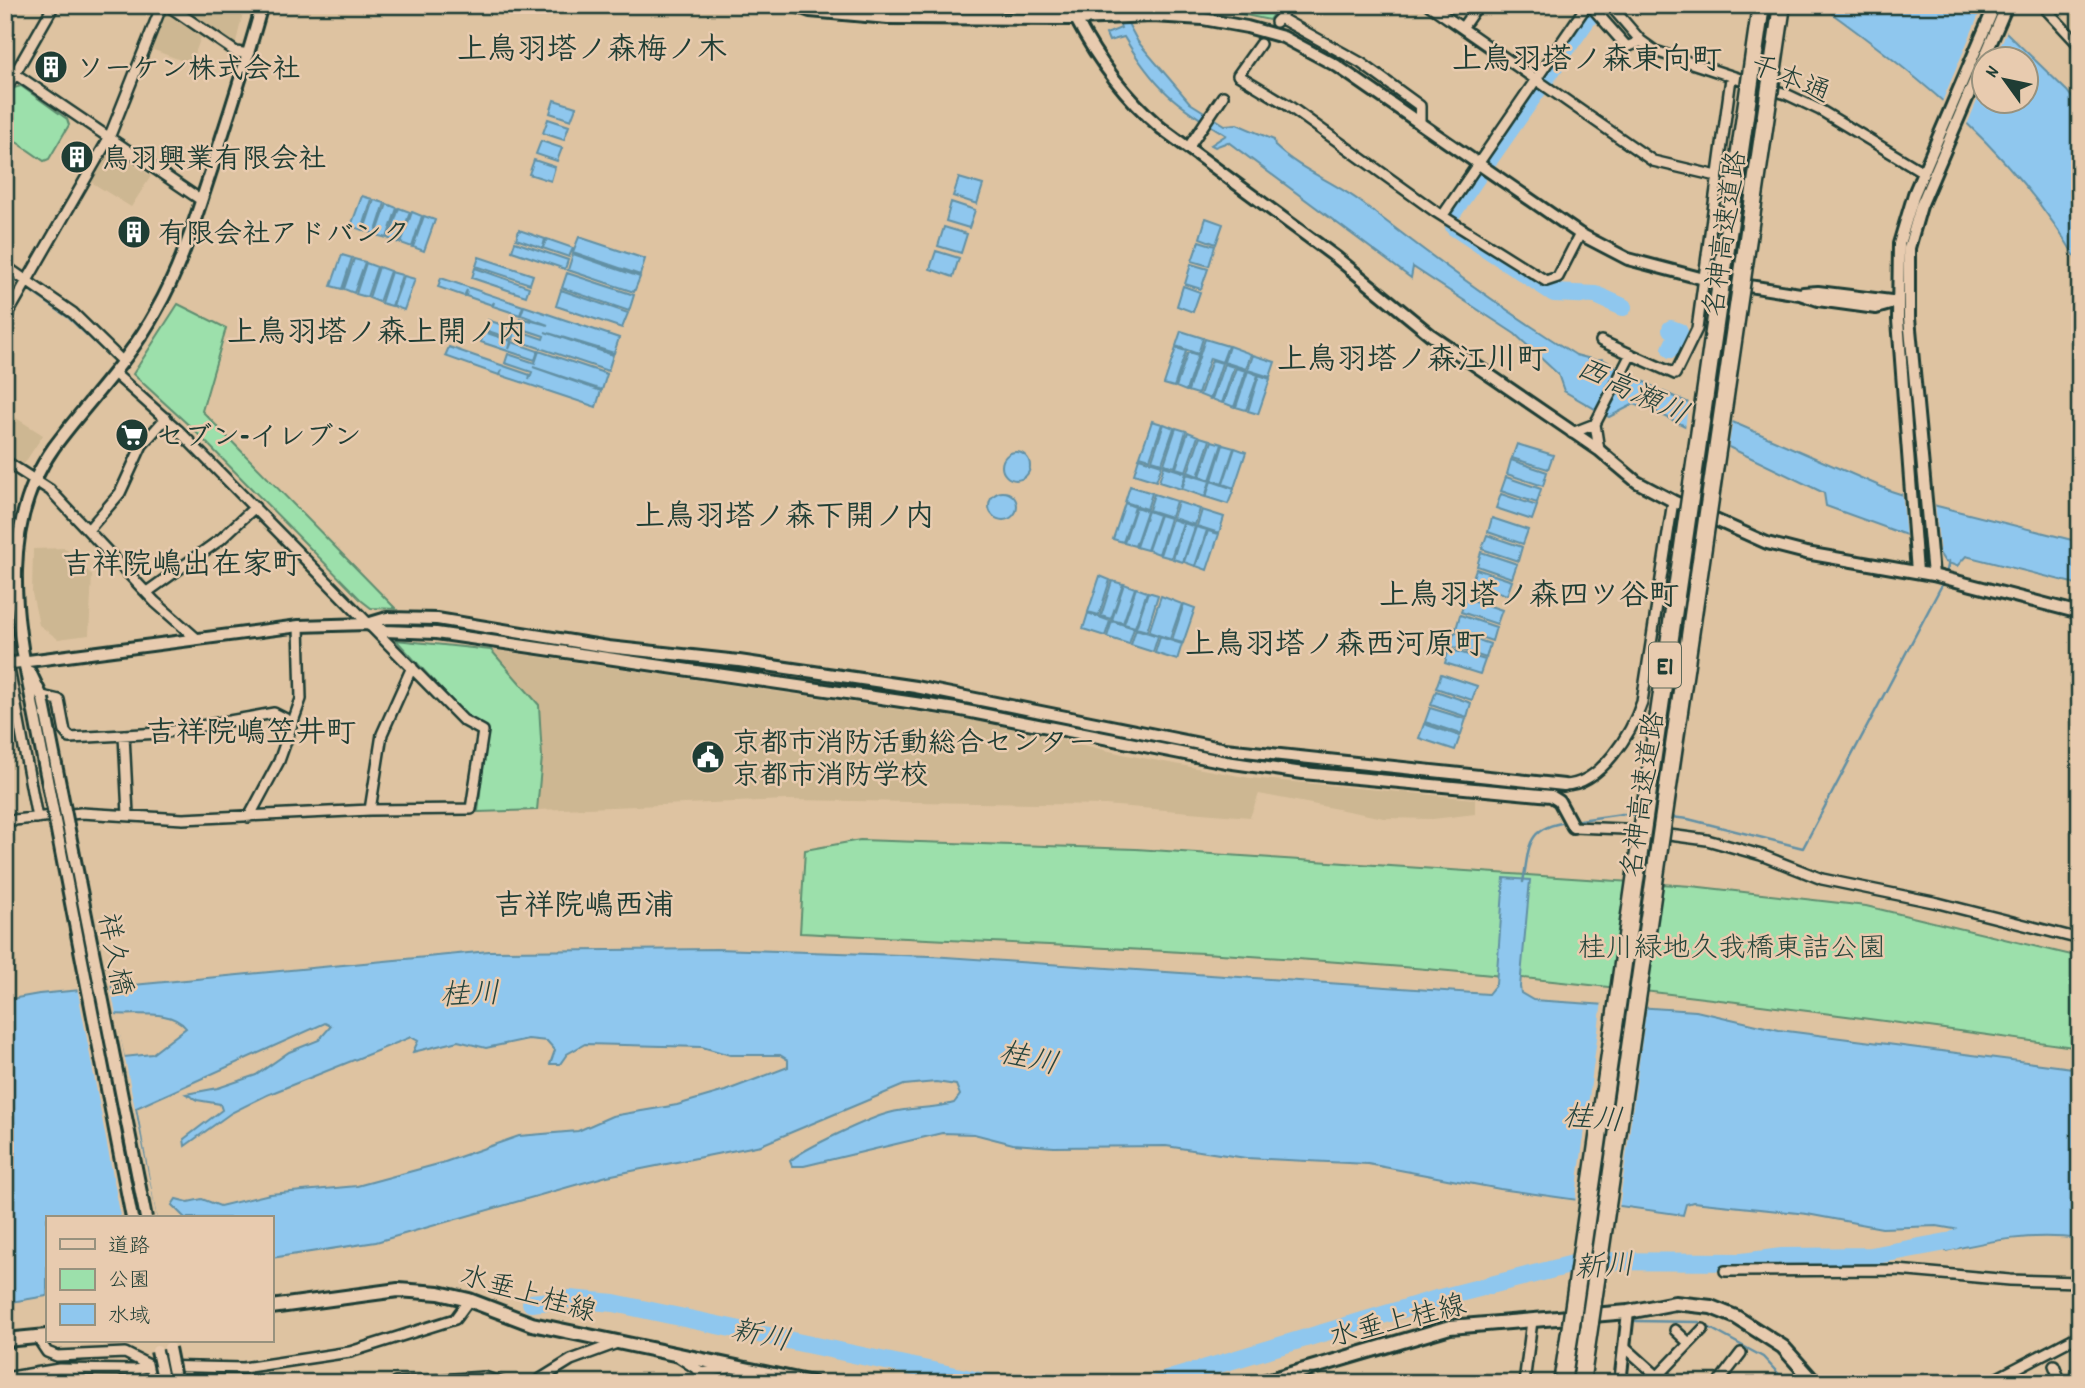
<svg xmlns="http://www.w3.org/2000/svg" width="2085" height="1388" font-family="Dekko,'Klee One',sans-serif">
	<rect width="100%" height="100%" fill="#dec3a1"/>
	<filter id="ink" filterUnits="userSpaceOnUse"><feTurbulence type="fractalNoise" baseFrequency=".0143" numOctaves="2"/><feDisplacementMap in="SourceGraphic" scale="14" xChannelSelector="R" yChannelSelector="G"/><feConvolveMatrix kernelMatrix="1 2 1 2 8 2 1 2 1" color-interpolation-filters="sRGB"/></filter>
	<g filter="url(#ink)">
		<path fill="#cdb792" d="M176 5H245L235 46Z
			M165 12 201 37 191 64 151 49Z
			M109 149 151 176 131 207 91 182Z
			M8 413 43 435 24 464 5 452V418Z
			M65 548 82 564 77 570 86 569 92 575 89 635 58 639 39 625 32 593 33 549Z
			M491 650 977 721 1127 755 1250 778 1475 799V814L1433 819 1384 818 1259 794 1250 817 1105 805 787 800 537 810 542 757Z"/>
		<path fill="#9ce0ab" stroke="#5e8e70" stroke-width="2" d="M1198 5H1279L1269 20Z
			M21 86 67 119 69 125 49 159 44 161 5 134V103L14 88Z
			M178 304 226 328 202 411 396 609 371 608 362 601 194 430 133 374Z
			M396 640 491 650 539 705 542 757 537 810 478 812 487 728 463 713Z
			M860 840 1136 849 1691 886 1866 906 2080 957V1048C1877 1019 1674 992 1471 973 1247 952 1023 944 800 933L805 850Z"/>
		<path fill="#8fc7ee" stroke="#6290a4" stroke-width="2" fill-rule="evenodd" d="M1112 5H1118L1138 42 1190 103 1225 125 1237 124 1274 140 1275 146C1301 171 1336 182 1365 205 1432 257 1503 310 1576 355L1595 360 1602 359 1659 390 1891 491 1937 506 2080 542V585L1966 556 1957 566 1945 562 1934 545 1826 506 1824 493 1656 412 1634 404 1609 417 1564 391 1558 374 1515 334 1413 267 1411 278 1228 142 1215 147 1211 145 1226 135C1176 105 1155 89 1124 37L1109 41 1106 34 1121 28Z
			M1820 5H1978L2067 91 2080 108V265C2017 155 1921 77 1820 5ZM1983 60H2025V102H1983Z
			M554 100 576 107 571 120 550 113Z
			M548 119 569 126 564 140 543 133Z
			M541 141 562 148 557 161 536 154Z
			M534 160 555 167 551 181 529 174Z
			M959 178 983 185 977 204 953 196Z
			M362 196 372 199 362 230 351 226Z
			M374 200 385 203 375 234 364 230Z
			M951 202 975 210 969 228 946 221Z
			M387 204 397 208 387 238 376 235Z
			M399 208 410 212 399 243 389 239Z
			M412 212 422 216 412 247 401 243Z
			M424 216 435 220 424 251 413 247Z
			M1206 218 1223 224 1216 244 1200 238Z
			M944 227 967 234 961 253 938 246Z
			M519 230 545 239 543 247 547 239 573 248 569 257 516 239Z
			M579 237 645 259 640 275 573 252Z
			M1199 241 1215 246 1209 266 1192 261Z
			M515 242 568 260 565 269 512 251Z
			M936 251 959 258 953 277 930 269Z
			M573 254 640 277 634 292 568 270Z
			M342 255 352 258 342 289 331 286Z
			M479 257 533 275 530 284 476 266Z
			M354 259 365 262 354 293 344 289Z
			M366 263 377 267 367 297 356 294Z
			M1191 264 1208 269 1201 289 1185 284Z
			M379 267 390 271 379 302 369 298Z
			M475 268 529 287 526 296 472 278Z
			M391 272 402 275 392 306 381 303Z
			M567 273 634 295 629 311 562 288Z
			M404 276 415 279 404 310 393 306Z
			M441 278 523 306 520 315 493 306 494 302 492 305 466 296 467 290 464 296 438 287Z
			M1183 286 1200 292 1193 312 1177 306Z
			M561 290 628 313 622 328 556 306Z
			M524 306 619 338 614 353 545 332 613 355 608 371 513 339 514 334 512 339 485 330 488 320 543 339 544 336 517 327 520 318 548 325 521 315Z
			M1181 331 1203 338 1198 354 1176 346Z
			M484 332 511 341 509 349 512 342 538 351 535 360 481 342Z
			M1205 339 1228 346 1222 362 1210 358 1198 394 1188 391Z
			M1229 346 1251 354 1246 369 1224 362Z
			M449 347 530 375 529 380 532 372 505 363 508 354 535 363 539 351 607 374 602 390 533 367 601 391 596 407 500 375 502 369 499 375 445 356Z
			M1176 348 1186 351 1174 387 1164 384Z
			M1188 352 1198 355 1186 391 1176 387Z
			M1253 355 1275 362 1270 377 1248 370Z
			M1212 360 1222 363 1210 399 1200 395Z
			M1224 364 1234 367 1222 403 1212 399Z
			M1236 368 1246 371 1234 407 1224 403Z
			M1248 371 1258 375 1246 410 1236 407Z
			M1259 375 1270 379 1258 414 1248 411Z
			M1152 421 1162 424 1150 459 1140 456Z
			M1164 424 1174 428 1162 463 1152 460Z
			M1176 428 1186 431 1175 467 1164 464Z
			M1188 432 1198 436 1186 471 1176 468Z
			M1200 437 1210 440 1198 476 1188 472Z
			M1212 441 1222 444 1210 480 1200 476Z
			M1517 444 1553 455 1548 469 1512 458Z
			M1223 445 1234 448 1222 484 1212 480Z
			M1235 448 1246 452 1234 488 1223 484Z
			M1002 466a14 14 0 1 1 28 0a14 14 0 1 1-28 0Z
			M1139 458 1162 465 1156 481 1134 474Z
			M1511 460 1547 472 1543 486 1507 474Z
			M1164 466 1186 473 1181 489 1159 482Z
			M1187 474 1210 481 1205 497 1182 489Z
			M1506 477 1541 489 1537 503 1501 491Z
			M1211 481 1234 489 1228 504 1206 497Z
			M1130 486 1152 493 1147 509 1125 502Z
			M989 506a14 14 0 1 1 28 0a14 14 0 1 1-28 0Z
			M1154 494 1176 501 1171 517 1149 510Z
			M1501 494 1537 506 1532 520 1496 508Z
			M1178 502 1200 509 1195 525 1173 518Z
			M1125 503 1135 507 1123 542 1113 539Z
			M1136 507 1147 511 1135 546 1124 543Z
			M1202 510 1224 517 1219 533 1197 526Z
			M1148 511 1159 515 1147 550 1136 547Z
			M1160 515 1170 518 1159 554 1148 550Z
			M1492 518 1528 530 1523 544 1488 532Z
			M1172 519 1183 523 1171 558 1160 555Z
			M1184 523 1195 527 1183 562 1173 559Z
			M1196 527 1207 530 1195 566 1184 562Z
			M1208 531 1219 534 1207 570 1196 566Z
			M1487 535 1522 547 1518 561 1482 549Z
			M1481 552 1517 564 1512 578 1477 566Z
			M1476 569 1512 581 1507 595 1471 583Z
			M1100 576 1110 580 1099 615 1088 612Z
			M1112 581 1123 584 1111 619 1101 616Z
			M1124 584 1135 588 1123 623 1112 620Z
			M1136 588 1147 592 1135 627 1124 624Z
			M1148 592 1158 595 1147 631 1136 628Z
			M1161 596 1182 604 1170 639 1149 632Z
			M1466 598 1502 610 1497 624 1461 612Z
			M1184 604 1195 608 1183 643 1172 640Z
			M1088 613 1110 621 1105 636 1083 629Z
			M1460 615 1496 627 1492 641 1456 629Z
			M1112 621 1134 628 1129 644 1107 637Z
			M1136 629 1158 636 1153 652 1131 645Z
			M1455 632 1490 644 1486 658 1450 646Z
			M1160 637 1182 644 1177 660 1155 653Z
			M1449 649 1485 660 1480 674 1445 663Z
			M1441 674 1477 686 1472 700 1436 688Z
			M1436 691 1471 703 1467 717 1431 705Z
			M1430 708 1466 719 1461 734 1425 722Z
			M1424 724 1460 736 1455 750 1419 738Z
			M1504 878 1530 880 1520 987 1521 993 1533 1000 1696 1011 1779 1030 2080 1069V1239C2032 1233 1993 1240 1946 1251V1236L1958 1235 1960 1230 1937 1226 1882 1228 1807 1214 1693 1202 1686 1204 1683 1215 1500 1189 1368 1164 1246 1158 1166 1146 1054 1147 1013 1144 974 1134 942 1133 804 1166H792L790 1161C804 1148 870 1118 889 1113 910 1107 933 1109 954 1103L960 1095 956 1085 936 1082 904 1085 761 1145 607 1176 376 1242 271 1258V1218H185L172 1205 176 1199 188 1202 202 1199 220 1206 270 1194 357 1186 442 1163 519 1136 578 1131 612 1116 677 1105 725 1091 788 1067V1060L780 1055H730L702 1047 585 1044 567 1054 560 1064H550L555 1050 547 1041 528 1039 486 1048 458 1041 413 1052 418 1041 411 1037 267 1095 231 1113 185 1146 184 1139 222 1110 220 1104 197 1100 186 1094 218 1088 256 1075 289 1052 319 1040 331 1026 325 1023 136 1108 156 1218H47V1296L5 1303V1000L39 994 489 951 716 949 931 956 1488 994 1496 984ZM114 1014C137 1016 171 1009 186 1028L152 1054 124 1057Z"/>
		<path fill="#dec3a1" d="M1983 5 2008 28 1995 59 1983 60V87L1966 127 1942 102Z
			M1689 399 1733 419 1728 450 1685 429Z
			M1902 491 1935 502 1941 563 1932 548 1906 539Z
			M110 984 157 1218H121L77 987Z
			M1602 1001 1647 1004 1619 1209 1575 1203Z"/>
		<g fill="none" stroke-linecap="round" stroke-linejoin="round">
			<path stroke="#6290a4" stroke-width="2.5" d="M5 273 69 318 108 355
				M1946 575 1949 561
				M1671 817 1688 819 1803 848 1944 581
				M1573 821 1622 814 1640 815
				M1523 882C1530 846 1525 828 1567 822
				M1636 1321 1699 1322 1763 1357 1787 1383"/>
			<path stroke="#8fc7ee" stroke-width="18" d="M1490 158 1590 15
				M1453 212 1477 177
				M1454 227 1554 293 1596 295 1623 307
				M1671 349 1679 332 1671 329
				M531 1303 570 1299 614 1303 989 1383
				M1156 1383 1436 1299 1585 1261 1742 1262 1782 1257 1871 1256 1952 1241 1966 1234"/>
			<defs>
				<path id="minor" d="M167 5 236 52 249 54
					M1429 5 1653 161 1717 176
					M1590 5 1627 47 1641 41
					M1610 5 1641 41 1655 51 1786 94 1820 110 1923 172
					M2042 5 2080 46
					M1280 18 1287 5
					M1276 22 1280 18 1361 63 1420 106V124
					M1462 28 1478 5
					M1260 44 1238 75 1286 104 1436 212 1546 281 1558 277 1580 234
					M5 67 201 200
					M5 91 54 5
					M1188 148 1223 96
					M1443 215 1587 5
					M5 266 73 313 123 362
					M5 319 109 138 162 5
					M1601 341 1675 374 1697 329 1731 78
					M1595 424 1631 354
					M1572 433 1595 424 1599 450
					M5 461 50 490 155 602 197 639
					M89 529 120 493 142 445 166 418
					M147 592 221 539 255 507
					M8 663 37 818
					M42 696 59 700 65 732 70 738 161 733 274 713 292 722
					M124 735 128 814
					M1564 785C1601 785 1632 732 1642 702L1673 501
					M370 810 382 734 412 667
					M249 817 279 761 301 699 299 626
					M5 821 81 813 183 819 370 810 471 809 483 731 463 720 178 430 114 373
					M1573 827 1624 829 1707 840 1761 855 1822 879 1938 903 2080 939
					M1725 1271 1897 1270 2010 1280 2080 1282
					M1675 1330 1689 1343
					M37 1337 47 1352 57 1356 125 1353 151 1366 243 1368 350 1352 455 1319 469 1300
					M1625 1347 1665 1383
					M680 1358 703 1373 734 1367
					M2054 1365 2061 1383
					M185 1369 188 1383
					M1658 1376 1703 1329
					M5 1378 59 1369 135 1370 151 1366 154 1383
					M395 1383 484 1377 502 1383
					M534 1383 571 1360 620 1342
					M697 1383 703 1373
					M1524 1383 1532 1321
					M1718 1383 1741 1353
					M1988 1383 2080 1335"/>
				<path id="tertiary" d="M793 5 810 11 888 18 1076 19 1153 16 1203 19 1247 27 1283 37 1337 66 1580 234 1628 259 1704 279 1800 294 1818 300 1876 308 1897 302
					M1076 19C1098 61 1125 97 1161 128L1337 258 1431 335 1599 450 1637 482 1673 501 1767 543 1806 553 1933 575 2080 613
					M1803 293 1818 292 1891 301
					M1917 572 1898 320 1899 244 1914 194 1995 5
					M1933 575 1909 318V248L1921 206 2007 5
					M367 624 385 631 436 633 956 709 1226 762 1303 773 1551 796 1559 801 1573 827
					M5 664 299 626 367 624 387 618 437 619 608 647 739 661 916 687 1225 749 1564 785
					M30 672 43 699
					M32 702C14 615 0 523 54 447 88 401 129 361 156 311 182 266 196 216 212 168 229 114 247 60 262 5
					M1620 1383 1628 1312"/>
				<path id="secondary" d="M271 1307 398 1290 439 1293 469 1300 532 1324 812 1383
					M5 1340 47 1336
					M1260 1383 1450 1327 1628 1312 1675 1303 1711 1307 1736 1317 1783 1347 1815 1383"/>
				<path id="motorway" d="M1562 1383 1571 1325
					M1581 1383 1590 1322"/>
			</defs>
			<use href="#minor" stroke="#1f3d34" stroke-width="14"/>
			<use href="#tertiary" stroke="#1f3d34" stroke-width="16"/>
			<use href="#secondary" stroke="#1f3d34" stroke-width="18"/>
			<use href="#motorway" stroke="#1f3d34" stroke-width="21"/>
			<use href="#minor" stroke="#e8cbaf" stroke-width="9"/>
			<use href="#tertiary" stroke="#e8cbaf" stroke-width="10"/>
			<use href="#secondary" stroke="#e8cbaf" stroke-width="12"/>
			<use href="#motorway" stroke="#e8cbaf" stroke-width="16"/>
			<defs>
				<path id="tertiary-bridge" d="M43 699 146 1218
					M32 702 132 1218
					M169 1348 176 1383
					M157 1351 164 1383"/>
				<path id="motorway-bridge" d="M1590 1322 1782 5
					M1571 1325 1761 5"/>
			</defs>
			<use href="#tertiary-bridge" stroke="#1f3d34" stroke-width="16" stroke-linecap="butt"/>
			<use href="#motorway-bridge" stroke="#1f3d34" stroke-width="21" stroke-linecap="butt"/>
			<use href="#tertiary-bridge" stroke="#e8cbaf" stroke-width="10"/>
			<use href="#motorway-bridge" stroke="#e8cbaf" stroke-width="16"/>
		</g>
	</g>
	<defs>
		<symbol id="building-disc" viewBox="-11 -11 22 22"><circle r="9.5" fill="#1f3d34" stroke="#e8cbaf"/><path d="M-4-6H4V6H1V3H-1V6H-4ZM-2.5-4.3h1.7v1.8h-1.7ZM.8-4.3h1.7v1.8H.8ZM-2.5-1h1.7V.8h-1.7ZM.8-1h1.7V.8H.8Z" fill="#fff"/></symbol>
		<symbol id="supermarket-disc" viewBox="-11 -11 22 22"><circle r="9.5" fill="#1f3d34" stroke="#e8cbaf"/><path d="M-6-5.5h2.5l.6 2H6L4.5 2H-2.5L-4.4-4H-6ZM-1.5 3.2a1.3 1.3 0 1 0 .1 0ZM3 3.2a1.3 1.3 0 1 0 .1 0Z" fill="#fff"/></symbol>
		<symbol id="civic-disc" viewBox="-11 -11 22 22"><circle r="9.5" fill="#1f3d34" stroke="#e8cbaf"/><path d="M-.6-6.5H3V-4.5H.6V-3L4-1V1h2V6H-6V1h2V-1L-.6-3ZM-1.2 2.5V6h2.4V2.5Z" fill="#fff"/></symbol>
	</defs>
	<g fill-rule="evenodd">
		<use href="#building-disc" x="32" y="48" width="38" height="38"/>
		<use href="#building-disc" x="58" y="138" width="38" height="38"/>
		<use href="#building-disc" x="115" y="213" width="38" height="38"/>
		<use href="#supermarket-disc" x="113" y="416" width="38" height="38"/>
		<use href="#civic-disc" x="689" y="738" width="38" height="38"/>
	</g>
	<g text-anchor="middle" stroke-width="5" stroke-linejoin="round" paint-order="stroke">
		<rect fill="#e8cbaf" stroke="#5b6859" stroke-width="2" x="1649" y="642.5" width="32" height="45" rx="5"/>
		<g font-size="26" font-weight="bold" fill="#1f3d34">
			<text x="1665" y="674">E1</text>
		</g>
		<g font-size="28" font-weight="bold" fill="#1f3d34" stroke="#e8cbaf" text-anchor="start">
			<text x="76" y="77">ソーケン株式会社</text>
			<text x="102" y="167">鳥羽興業有限会社</text>
			<text x="158" y="242">有限会社アドバンク</text>
			<text x="156" y="445">セブン-イレブン</text>
			<text x="732" y="751">京都市消防活動総合センター<tspan x="732" dy="32">京都市消防学校</tspan></text>
		</g>
		<g font-size="28" fill="#1f3d34" stroke="#e8cbaf">
			<text transform="translate(1791 77) rotate(22)" y="10">千本通</text>
			<text transform="translate(1723 233) rotate(-82)" y="10">名神高速道路</text>
			<text transform="translate(1641 794) rotate(-82)" y="10">名神高速道路</text>
			<text transform="translate(117 954) rotate(79)" y="10">祥久橋</text>
			<text transform="translate(529 1292) rotate(16)" y="10">水垂上桂線</text>
			<text transform="translate(1397 1319) rotate(-14)" y="10">水垂上桂線</text>
		</g>
		<g font-size="28" fill="#25453a" stroke="#e8cbaf">
			<text x="1732" y="956">桂川緑地久我橋東詰公園</text>
		</g>
		<g font-size="30" font-weight="bold" fill="#1f3d34" stroke="#e8cbaf">
			<text x="592" y="58">上鳥羽塔ノ森梅ノ木</text>
			<text x="1587" y="68">上鳥羽塔ノ森東向町</text>
			<text x="377" y="341">上鳥羽塔ノ森上開ノ内</text>
			<text x="1412" y="368">上鳥羽塔ノ森江川町</text>
			<text x="785" y="525">上鳥羽塔ノ森下開ノ内</text>
			<text x="182" y="573">吉祥院嶋出在家町</text>
			<text x="1529" y="604">上鳥羽塔ノ森四ツ谷町</text>
			<text x="1335" y="653">上鳥羽塔ノ森西河原町</text>
			<text x="251" y="741">吉祥院嶋笠井町</text>
			<text x="584" y="914">吉祥院嶋西浦</text>
		</g>
		<g font-size="30" font-style="italic" fill="#25443d" stroke="#e8cbaf">
			<text transform="translate(1633 390) rotate(25)" y="10">西高瀬川</text>
			<text transform="translate(470 993) rotate(-2)" y="10">桂川</text>
			<text transform="translate(1029 1057) rotate(13)" y="10">桂川</text>
			<text transform="translate(1593 1117) rotate(5)" y="10">桂川</text>
			<text transform="translate(1604 1265) rotate(-4)" y="10">新川</text>
			<text transform="translate(761 1334) rotate(12)" y="10">新川</text>
		</g>
	</g>
	<rect width="2085" height="1388" fill="none" stroke="#e8cbaf" stroke-width="28"/>
	<rect x="14" y="14" width="2057" height="1360" fill="none" stroke="#1f3d34" stroke-width="2.5" filter="url(#ink)"/>
	<rect x="46" y="1216" width="228" height="126" fill="#e8cbaf" stroke="#98927e" stroke-width="2"/>
	<rect x="60" y="1239" width="35" height="10" fill="#e8cbaf" stroke="#98927e" stroke-width="2"/>
	<text x="108" y="1252" font-size="21" fill="#1f3d34">道路</text>
	<rect x="60" y="1269" width="35" height="21" fill="#9ce0ab" stroke="#98927e" stroke-width="2"/>
	<text x="108" y="1286" font-size="21" fill="#1f3d34">公園</text>
	<rect x="60" y="1304" width="35" height="21" fill="#8fc7ee" stroke="#98927e" stroke-width="2"/>
	<text x="108" y="1322" font-size="21" fill="#1f3d34">水域</text>
	<g transform="translate(2005 80) rotate(303)"><circle r="33" fill="#e8cbaf" stroke="#98927e" stroke-width="2"/>
	<path d="M0-5L12 26L0 18L-12 26Z" fill="#1f3d34"/>
	<text y="-10" font-size="19" font-weight="bold" text-anchor="middle" fill="#1f3d34">N</text>
	</g>
</svg>
